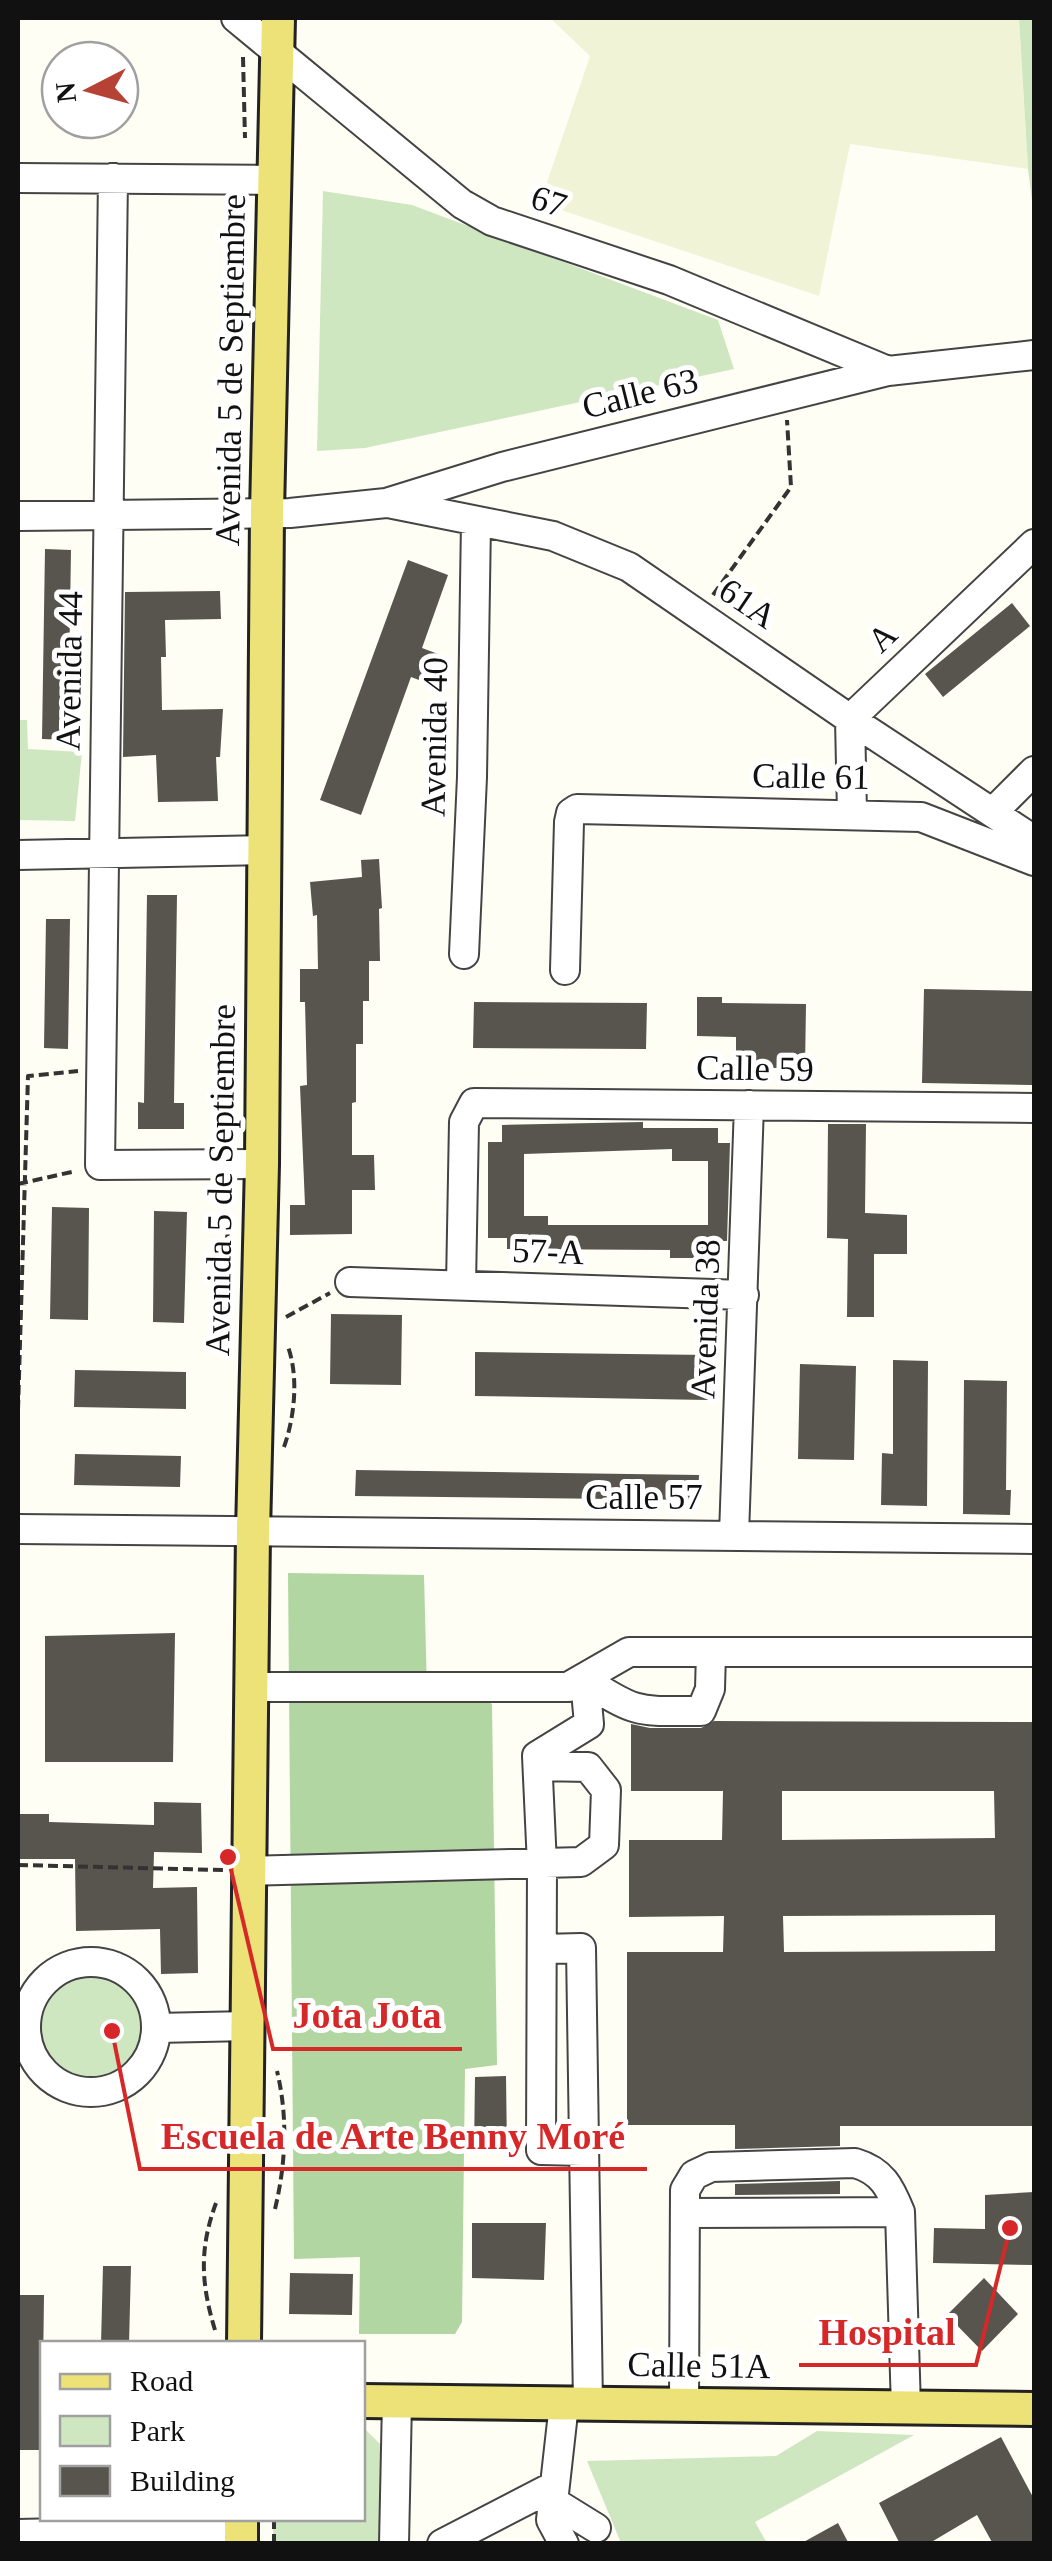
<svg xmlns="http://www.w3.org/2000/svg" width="1052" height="2561" font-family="'Times New Roman',serif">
	<rect width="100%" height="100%" fill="#fefef5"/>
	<path fill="#f1f3d7" d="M550 18H1019L1028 169 850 144 819 296 540 203 590 56Z"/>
	<path fill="#cfe7c1" d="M1019 18H1034V216L1028 169Z
		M323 191 412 205 718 320 734 369 365 448 317 451Z
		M18 720H27L28 749 82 752 75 821 18 820Z
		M38 2027a54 54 0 1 1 108 0a54 54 0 1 1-108 0Z
		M363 2427 386 2450 395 2539 372 2544H273V2519L362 2518Z
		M817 2431 914 2435 755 2522 767 2543H621L587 2461 776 2456Z"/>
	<path fill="#b1d6a1" d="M288 1573 424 1575 427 1692H486L492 1705 497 2065 465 2069 462 2322 455 2334H359L360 2257 294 2259Z"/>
	<path fill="#58544e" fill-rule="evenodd" d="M45 549 71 550 68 740 42 739Z
		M408 560 448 575 422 648 446 657 435 686 411 677 361 815 320 800Z
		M220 591 221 619 165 620 166 657H161L162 710 223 709 220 757H216L218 801 158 802 156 755 123 757 125 592Z
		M1012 603 1030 626 943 697 925 674Z
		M379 859 382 908 379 909 380 961H369V1001H363V1044H356V1102L352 1103V1155H374L375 1190H352V1234L290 1235V1205H305L300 1086 307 1085 305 1002H300V969H318L317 915 313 916 310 882 362 877 361 860Z
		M147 895H177L174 1103H184V1129H138V1102L144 1103Z
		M46 919H70L68 1049 44 1048Z
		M924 989 1033 991 1032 1085 922 1083Z
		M697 997H722V1003L806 1004 805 1068H736V1037L697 1036Z
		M474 1002 647 1003 646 1049 473 1048Z
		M643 1122V1128H718V1143H730L727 1241H712V1258H670V1250L507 1249V1238H488V1142H502V1125ZM672 1149V1161H708V1225H548V1216H524V1154Z
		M828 1124H866L865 1213 907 1215V1254H874V1317H847L848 1239 827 1238Z
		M52 1207 89 1208 88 1320 50 1319Z
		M154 1211 187 1212 184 1323 153 1322Z
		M331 1314 402 1315 401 1385 330 1384Z
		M475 1352 709 1355 708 1400 475 1396Z
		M893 1360 928 1361 927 1506 881 1505 882 1453 893 1454Z
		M800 1364 856 1366 854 1460 798 1459Z
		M75 1370 186 1372V1409L74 1407Z
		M964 1380 1007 1381 1006 1490H1011L1010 1515 963 1514Z
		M75 1454 181 1456 180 1487 74 1485Z
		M356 1470 699 1475 698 1500 355 1496Z
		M175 1633 173 1762H45V1636Z
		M714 1721 1034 1722V2126H840V2146L735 2149V2125H627V1952H723L724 1916 629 1917V1840H722L723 1791H631V1724L650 1728H701ZM782 1791H994L995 1838 782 1840ZM995 1915V1951L784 1952 783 1916Z
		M154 1802 201 1803 202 1853 154 1852 153 1888 197 1887 198 1973 161 1974 160 1929 76 1931 75 1859H18V1814H49V1822L154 1825Z
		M506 2076 507 2152H474L475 2077Z
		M840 2181V2194L735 2195V2184Z
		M1034 2192V2265L933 2263 934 2228 985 2229V2195Z
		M472 2223H546L544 2280 472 2278Z
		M103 2266H131L129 2344H101Z
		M290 2273 353 2274 352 2315 289 2314Z
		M984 2278 1018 2314 982 2351 947 2315Z
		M18 2295H44L42 2450H18Z
		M1001 2437 1034 2499V2544H993L977 2515 928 2544H900L879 2503Z
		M838 2523 849 2544H800Z"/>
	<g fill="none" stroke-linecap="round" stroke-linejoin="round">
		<defs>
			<path id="minor" d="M236 18 462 204 492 221 669 280 888 371
				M18 178 273 180
				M113 178 100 1165 262 1164
				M388 503 553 536 629 567 850 719 1034 840
				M18 516 290 513 386 503 502 467 888 371 1034 355
				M993 812 1034 771
				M852 813 850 719 1034 544
				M18 855 265 850
				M464 954 472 777 476 522
				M565 970 569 822 571 813 577 809 921 817 1034 861
				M350 1282 744 1295
				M461 1285 464 1122 474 1103 1034 1108
				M18 1529 1034 1539
				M734 1535 749 1105
				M585 1680C638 1715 639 1711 701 1711L710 1689 711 1652
				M251 1687H568L629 1652H1034
				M249 1871 581 1862 604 1845 606 1790 588 1767 538 1766
				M542 1949 581 1948 588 2404
				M26 2027a65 65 0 1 1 130 0a65 65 0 1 1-130 0Z
				M156 2028 249 2026
				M583 2151 541 2150 542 1865 537 1756 589 1724 585 1680
				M685 2213 900 2212
				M564 2404 551 2520 564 2544
				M684 2405 685 2190 694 2175 711 2167 855 2163C882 2171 890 2187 900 2212L906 2408
				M554 2502 596 2528
				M18 2534 241 2529
				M394 2544 397 2401
				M442 2544 554 2486"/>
			<path id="major" d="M244 2344 253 1532 262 1164 267 513 278 18
				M362 2401 1034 2409
				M241 2544V2518"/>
		</defs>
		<use href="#minor" stroke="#444" stroke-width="32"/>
		<use href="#major" stroke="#222" stroke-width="38"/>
		<path stroke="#333" stroke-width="4" stroke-dasharray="10 5" stroke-linecap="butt" d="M243 57 245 138
			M713 595 791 487 787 420
			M18 1184 76 1171
			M286 1317 330 1293
			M228 1330C220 1295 221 1256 231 1221
			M18 1410 28 1076 78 1071
			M284 1447C295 1416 299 1375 287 1344
			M18 1865 223 1870
			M275 2209C286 2163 288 2117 277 2071
			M215 2330C201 2284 199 2249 216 2203
			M274 2544V2518"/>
		<use href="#minor" stroke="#fff" stroke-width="28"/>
		<use href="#major" stroke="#ece277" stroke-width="32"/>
	</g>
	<g text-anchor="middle" stroke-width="10" stroke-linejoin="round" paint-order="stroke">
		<g font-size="35" fill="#111" stroke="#fff">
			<text transform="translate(549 201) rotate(18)" y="12">67</text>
			<text transform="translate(230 370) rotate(-89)" y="12">Avenida 5 de Septiembre</text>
			<text transform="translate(640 393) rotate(-14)" y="12">Calle 63</text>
			<text transform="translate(748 603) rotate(34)" y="12">61A</text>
			<text transform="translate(882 637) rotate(-44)" y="12">A</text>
			<text transform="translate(69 671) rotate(-89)" y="12">Avenida 44</text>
			<text transform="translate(434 737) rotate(-89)" y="12">Avenida 40</text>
			<text transform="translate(811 776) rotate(1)" y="12">Calle 61</text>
			<text transform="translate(755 1068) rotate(1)" y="12">Calle 59</text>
			<text transform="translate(220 1180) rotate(-89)" y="12">Avenida 5 de Septiembre</text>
			<text transform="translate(548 1251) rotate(2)" y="12">57-A</text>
			<text transform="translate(705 1319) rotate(-88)" y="12">Avenida 38</text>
			<text x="644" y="1509">Calle 57</text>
			<text transform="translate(699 2365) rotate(1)" y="12">Calle 51A</text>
		</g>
	</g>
	<path fill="none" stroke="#d62828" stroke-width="4" d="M228 1857L273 2049H462M112 2031L140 2169H647M1010 2228L976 2365H799"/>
	<g fill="#d62828" stroke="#fff" stroke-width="4">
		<circle cx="228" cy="1857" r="10"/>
		<circle cx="112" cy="2031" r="10"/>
		<circle cx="1010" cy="2228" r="10"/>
	</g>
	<g font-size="38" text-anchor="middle" font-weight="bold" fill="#d62828" stroke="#fff" stroke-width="10" stroke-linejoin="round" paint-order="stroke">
		<text x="367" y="2028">Jota Jota</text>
		<text x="393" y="2149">Escuela de Arte Benny Moré</text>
		<text x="887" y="2345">Hospital</text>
	</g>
	<rect width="1052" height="2561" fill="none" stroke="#111111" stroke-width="40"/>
	<rect x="40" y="2341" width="325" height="180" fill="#ffffff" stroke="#a0a0a0" stroke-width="2.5"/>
	<rect x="60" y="2374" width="50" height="15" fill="#ece277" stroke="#a0a0a0" stroke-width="2.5"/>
	<text x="130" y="2391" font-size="30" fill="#111111">Road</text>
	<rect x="60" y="2416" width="50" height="30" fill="#cfe7c1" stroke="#a0a0a0" stroke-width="2.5"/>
	<text x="130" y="2441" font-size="30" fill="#111111">Park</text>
	<rect x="60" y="2466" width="50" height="30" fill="#58544e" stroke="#a0a0a0" stroke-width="2.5"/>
	<text x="130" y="2491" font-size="30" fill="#111111">Building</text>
	<g transform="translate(90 90) rotate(264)"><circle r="48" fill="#ffffff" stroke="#a0a0a0" stroke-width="2.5"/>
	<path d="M0-8L18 38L0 25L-18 38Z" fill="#b54234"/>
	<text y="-15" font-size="28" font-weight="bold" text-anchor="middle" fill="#111111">N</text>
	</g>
</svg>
